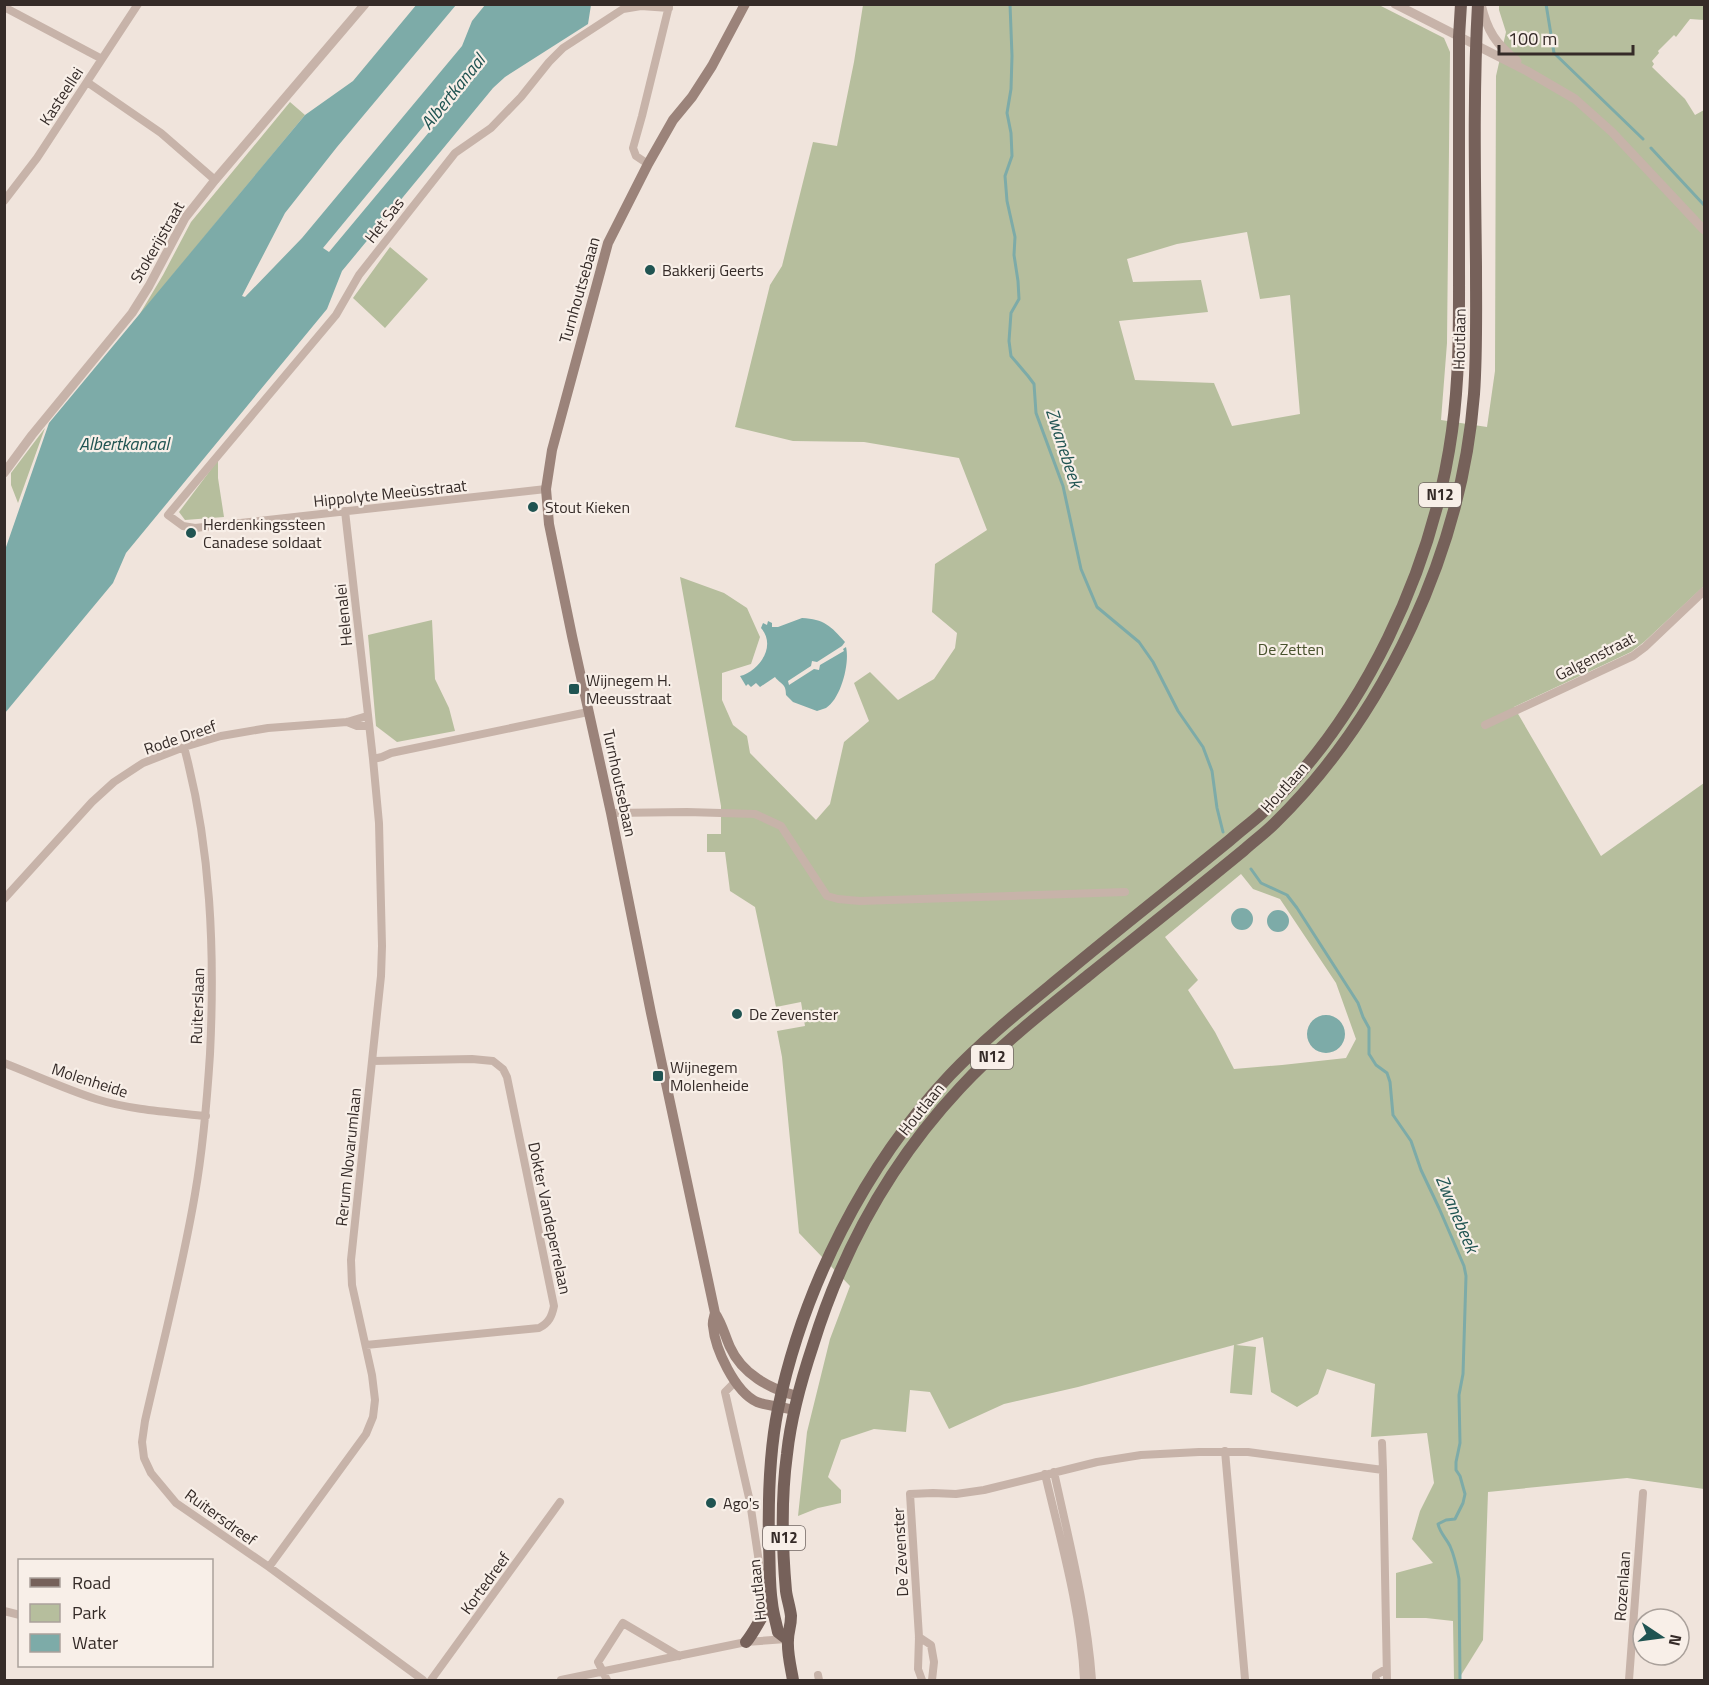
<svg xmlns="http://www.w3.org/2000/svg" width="1709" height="1685" font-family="'Titillium Web',sans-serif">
	<rect width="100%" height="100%" fill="#f0e4dc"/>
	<path fill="#b6be9d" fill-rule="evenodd" d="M863 5H1379L1444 38 1450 52 1447 343 1441 420 1487 427 1495 371 1496 76 1506 32 1499 10V5H1704V20L1690 19 1676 37 1674 35 1658 51 1659 53 1652 61 1654 64 1652 67 1685 99 1695 115 1704 110V586L1644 642 1631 652 1514 707 1601 856 1704 783V1489L1627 1478 1488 1492 1483 1640 1458 1680H1454L1453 1621 1426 1618H1396V1573L1433 1563 1412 1539 1420 1511 1434 1483 1427 1433 1371 1437 1375 1384 1327 1369 1318 1394 1297 1407 1271 1392 1263 1337 1236 1345 1256 1347 1252 1395 1230 1393 1234 1345 1078 1387 1004 1404 949 1429 930 1392 910 1390 906 1432 874 1429 841 1440 828 1477 841 1490V1503L818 1508 798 1516 807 1432 830 1339 850 1286 799 1233 782 1057 777 1031 805 1026 801 1002 776 1007 755 907 730 891 725 852H707V834H721V806L680 577 724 593 747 608 760 637 751 664 722 673V700L733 725 747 736 750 753 816 820 830 804 844 742 869 721 854 683 870 672 898 700 934 679 955 648 957 633 932 612 935 564 987 530 959 458 864 442 793 441 735 427 770 285 782 266 813 142 837 146 854 62ZM1247 232 1260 299 1290 295 1300 414 1232 426 1214 383 1135 380 1119 321 1208 312 1201 280 1133 282 1127 259 1177 244ZM1241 874 1253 889 1280 899 1336 983 1356 1039 1346 1058 1282 1065 1234 1069 1215 1032 1188 990 1198 980 1165 937Z
		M290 102 305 115 138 317 163 275 191 222Z
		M390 247 428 279 385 328 353 298Z
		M45 428 18 503 11 485V473Z
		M218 460V478L224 517 185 520 179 512Z
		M432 620 435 679 449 708 455 731 397 742 376 726 368 635Z"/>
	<path fill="#7daba8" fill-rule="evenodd" d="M417 4 456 5 337 147 285 213 242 296 245 297 302 238 462 46 472 21 485 5H591L588 24 505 77 493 88 342 271 327 309 126 553 113 583 5 713V550L49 423 305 115 353 81ZM479 59 485 65 329 252 323 248Z
		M802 618C824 619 831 626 845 642L842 646 817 662 812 661 811 666 788 681 789 685 814 669 819 670 820 665 844 651 843 649 846 647C850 663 841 699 826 708 823 709 820 710 817 711L793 702 786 695C786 683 781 685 775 677L760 687 756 683 751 687 748 684 746 686 740 676C759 671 777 646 761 628L763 623 767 625 768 621 772 623V627H778Z
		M1231 919a11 11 0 1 1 22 0a11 11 0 1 1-22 0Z
		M1267 921a11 11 0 1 1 22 0a11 11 0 1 1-22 0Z
		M1307 1034a19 19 0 1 1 38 0a19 19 0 1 1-38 0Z"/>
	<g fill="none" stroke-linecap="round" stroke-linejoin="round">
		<path stroke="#7daba8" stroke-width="3" d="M1010 4 1012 56 1011 89 1007 113 1011 133 1012 156 1005 176 1007 201 1015 237 1014 255 1018 281 1019 299 1011 313 1009 341 1011 356 1028 376 1034 384 1036 413 1063 486 1081 569 1097 607 1139 642 1153 662 1178 711 1203 747 1212 771 1217 808 1223 832
			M1546 4 1554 53 1643 139
			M1651 148 1704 205
			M1251 869 1261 883 1287 895 1297 908 1358 1003 1363 1017 1369 1028V1054L1376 1065 1387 1073 1390 1082 1393 1115 1411 1141 1421 1170 1439 1208 1464 1266 1466 1276 1463 1374 1459 1395 1460 1443 1456 1462V1470L1460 1476 1465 1494 1463 1503 1455 1519 1446 1520 1438 1524C1440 1533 1446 1538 1450 1546 1455 1557 1457 1568 1459 1579L1460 1680"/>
		<path stroke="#c7b3a9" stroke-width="8" d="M4 7 102 59
			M87 82 161 133 215 180
			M648 164 636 156 633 148 642 116 669 6
			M4 201 37 158 138 4
			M546 489 195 528 183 526 168 515 336 315 359 275 455 153 491 128 521 97 549 62 563 48 623 9 641 6 669 8
			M347 722 357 726H369
			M1485 725 1633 656 1645 647 1704 591
			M184 747C211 847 215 951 210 1054 207 1101 203 1148 195 1194 182 1271 162 1346 145 1421L142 1442 144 1458 151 1473 176 1503 269 1567 423 1680
			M373 759 382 757 391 753 588 712
			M611 813 687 812 755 814 781 826 827 896 838 899 860 901 1125 892
			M4 899 92 802 114 782 143 763 184 747 221 736 268 728 347 722 367 716
			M4 1063C35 1075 65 1089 96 1099 131 1110 169 1112 206 1116
			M366 1345 539 1328C549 1323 552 1316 554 1306L507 1077 503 1069 493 1061 472 1059 372 1061
			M736 1381 725 1392 750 1502 760 1569
			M1382 1443 1383 1470
			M1225 1451 1245 1679
			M1054 1472C1069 1541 1087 1610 1092 1680
			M1045 1474C1061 1542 1081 1611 1084 1680
			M269 1567 366 1434 373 1417 375 1400 372 1375 352 1285 351 1260 381 976 382 946 379 823 373 759 345 511
			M4 1611 20 1615
			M919 1637 931 1645 934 1662 932 1680
			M818 1675 819 1680
			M431 1680 560 1502
			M561 1680 746 1642 786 1639
			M607 1680 598 1662 623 1623 679 1656
			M922 1680 918 1669 919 1637 910 1494 933 1493 956 1494 984 1490 1097 1462 1141 1455 1199 1452H1248L1383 1470 1387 1680
			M1376 1680V1675L1386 1669
			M1629 1680 1643 1493"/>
		<path stroke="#c7b3a9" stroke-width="9" d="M1395 4 1527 71 1575 99 1612 132 1704 230
			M1481 4C1487 31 1496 44 1517 61
			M4 473 32 435 132 313 149 286 185 218 215 180 365 4"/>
		<path stroke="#9b837a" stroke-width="10" d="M745 4 712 66 692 97 673 120 648 164 608 243 552 450 546 489 549 524 572 636 611 813 651 1013 715 1313C722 1323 725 1336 730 1347 742 1374 770 1389 797 1396
			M715 1313C714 1317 712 1322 713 1326 715 1349 735 1392 757 1402 768 1406 782 1407 794 1410"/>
		<path stroke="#76615a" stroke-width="12" d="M787 1639 778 1632C776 1622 773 1613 772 1603 769 1584 770 1564 769 1545 768 1500 769 1453 778 1409 803 1288 865 1165 950 1075 986 1037 1027 1005 1067 972 1121 927 1176 884 1230 840 1240 831 1251 823 1261 814 1364 718 1433 569 1452 431 1460 374 1459 316 1459 259 1459 185 1459 111 1459 37L1461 4
			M746 1642C756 1630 761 1615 772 1603
			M793 1680C791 1668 787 1653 788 1640 788 1631 791 1627 791 1616 790 1607 787 1599 786 1591 782 1546 781 1498 787 1454 791 1416 801 1381 813 1345 843 1248 890 1163 960 1088 999 1046 1045 1010 1090 974 1141 933 1193 892 1244 850 1254 841 1265 833 1275 823 1386 714 1462 550 1474 394 1477 352 1476 309 1476 266 1475 179 1473 92 1478 4"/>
	</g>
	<g fill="#205452" stroke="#f8efe8" stroke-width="2">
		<circle cx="650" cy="270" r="6"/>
		<circle cx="533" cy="507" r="6"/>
		<circle cx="191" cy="533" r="6"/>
		<rect x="568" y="683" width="12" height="12" rx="3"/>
		<circle cx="737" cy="1014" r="6"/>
		<rect x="652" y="1070" width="12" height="12" rx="3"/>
		<circle cx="711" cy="1503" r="6"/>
	</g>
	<g text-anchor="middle" stroke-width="4.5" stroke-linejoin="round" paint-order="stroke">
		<g fill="#f8efe8" stroke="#706662" stroke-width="1.5">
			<rect x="1419" y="483" width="42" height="24" rx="4.5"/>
			<rect x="971" y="1045" width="42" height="24" rx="4.5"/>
			<rect x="763" y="1526" width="42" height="24" rx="4.5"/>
		</g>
		<g font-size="15" font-weight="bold" fill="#352b28">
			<text x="1440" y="500">N12</text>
			<text x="992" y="1062">N12</text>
			<text x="784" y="1543">N12</text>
		</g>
		<g font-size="16" fill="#352b28" stroke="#f8efe8">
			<text transform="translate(61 96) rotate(-57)" y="6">Kasteellei</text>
			<text transform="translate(384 220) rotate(-52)" y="6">Het Sas</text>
			<text transform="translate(157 242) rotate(-60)" y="6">Stokerijstraat</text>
			<text transform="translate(579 290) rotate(-74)" y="6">Turnhoutsebaan</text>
			<text transform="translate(1459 339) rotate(-89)" y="6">Houtlaan</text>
			<text transform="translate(390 493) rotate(-6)" y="6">Hippolyte Meeùsstraat</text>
			<text transform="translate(343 615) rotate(-96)" y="6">Helenalei</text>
			<text transform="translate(1595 656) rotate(-27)" y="6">Galgenstraat</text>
			<text transform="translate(180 737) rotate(-19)" y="6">Rode Dreef</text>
			<text transform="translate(620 783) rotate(78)" y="6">Turnhoutsebaan</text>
			<text transform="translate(1284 787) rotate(-48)" y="6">Houtlaan</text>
			<text transform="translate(197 1006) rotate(-88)" y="6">Ruiterslaan</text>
			<text transform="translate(90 1080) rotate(18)" y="6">Molenheide</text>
			<text transform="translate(921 1109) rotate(-51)" y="6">Houtlaan</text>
			<text transform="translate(348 1157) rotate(-84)" y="6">Rerum Novarumlaan</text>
			<text transform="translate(550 1218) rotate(78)" y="6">Dokter Vandeperrelaan</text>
			<text transform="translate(221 1517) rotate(36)" y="6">Ruitersdreef</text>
			<text transform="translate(900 1552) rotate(-93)" y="6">De Zevenster</text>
			<text transform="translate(485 1583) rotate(-54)" y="6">Kortedreef</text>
			<text transform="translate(1622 1586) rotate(-86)" y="6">Rozenlaan</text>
			<text transform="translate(757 1590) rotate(-96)" y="6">Houtlaan</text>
		</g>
		<g font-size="16" fill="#352b28" stroke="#f8efe8" text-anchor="start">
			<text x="662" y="276">Bakkerij Geerts</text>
			<text x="545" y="513">Stout Kieken</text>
			<text x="203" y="530">Herdenkingssteen<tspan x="203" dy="18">Canadese soldaat</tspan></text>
			<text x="586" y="686">Wijnegem H.<tspan x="586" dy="18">Meeusstraat</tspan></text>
			<text x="749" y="1020">De Zevenster</text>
			<text x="670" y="1073">Wijnegem<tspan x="670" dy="18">Molenheide</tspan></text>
			<text x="723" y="1509">Ago's</text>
		</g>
		<g font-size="16" fill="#48522d" stroke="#f8efe8">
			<text x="1291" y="655">De Zetten</text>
		</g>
		<g font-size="18" font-style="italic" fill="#205452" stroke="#f8efe8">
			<text transform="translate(453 92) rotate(-51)" y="6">Albertkanaal</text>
			<text x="124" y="450">Albertkanaal</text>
			<text transform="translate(1064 448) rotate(72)" y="6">Zwanebeek</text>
			<text transform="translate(1457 1214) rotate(67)" y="6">Zwanebeek</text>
		</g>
	</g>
	<rect width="1709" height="1685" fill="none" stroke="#352b28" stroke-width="12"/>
	<rect x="18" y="1559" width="195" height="108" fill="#f8efe8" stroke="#aaa19b" stroke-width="1.5"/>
	<rect x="30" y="1578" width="30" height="9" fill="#76615a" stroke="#aaa19b" stroke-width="1.5"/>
	<text x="72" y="1589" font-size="18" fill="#352b28">Road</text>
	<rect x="30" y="1604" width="30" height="18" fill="#b6be9d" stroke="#aaa19b" stroke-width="1.5"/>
	<text x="72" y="1619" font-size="18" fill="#352b28">Park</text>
	<rect x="30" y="1634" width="30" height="18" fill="#7daba8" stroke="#aaa19b" stroke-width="1.5"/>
	<text x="72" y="1649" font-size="18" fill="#352b28">Water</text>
	<g transform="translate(1661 1637) rotate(103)"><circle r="28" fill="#f8efe8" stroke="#aaa19b" stroke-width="1.5"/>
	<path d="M0-4.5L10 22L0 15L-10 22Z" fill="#205452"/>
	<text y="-9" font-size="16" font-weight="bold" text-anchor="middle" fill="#352b28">N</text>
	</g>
	<path d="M1499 45v9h134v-9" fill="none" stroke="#352b28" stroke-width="3"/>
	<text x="1508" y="45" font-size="18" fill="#352b28" stroke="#f8efe8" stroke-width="4.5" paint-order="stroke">100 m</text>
</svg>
